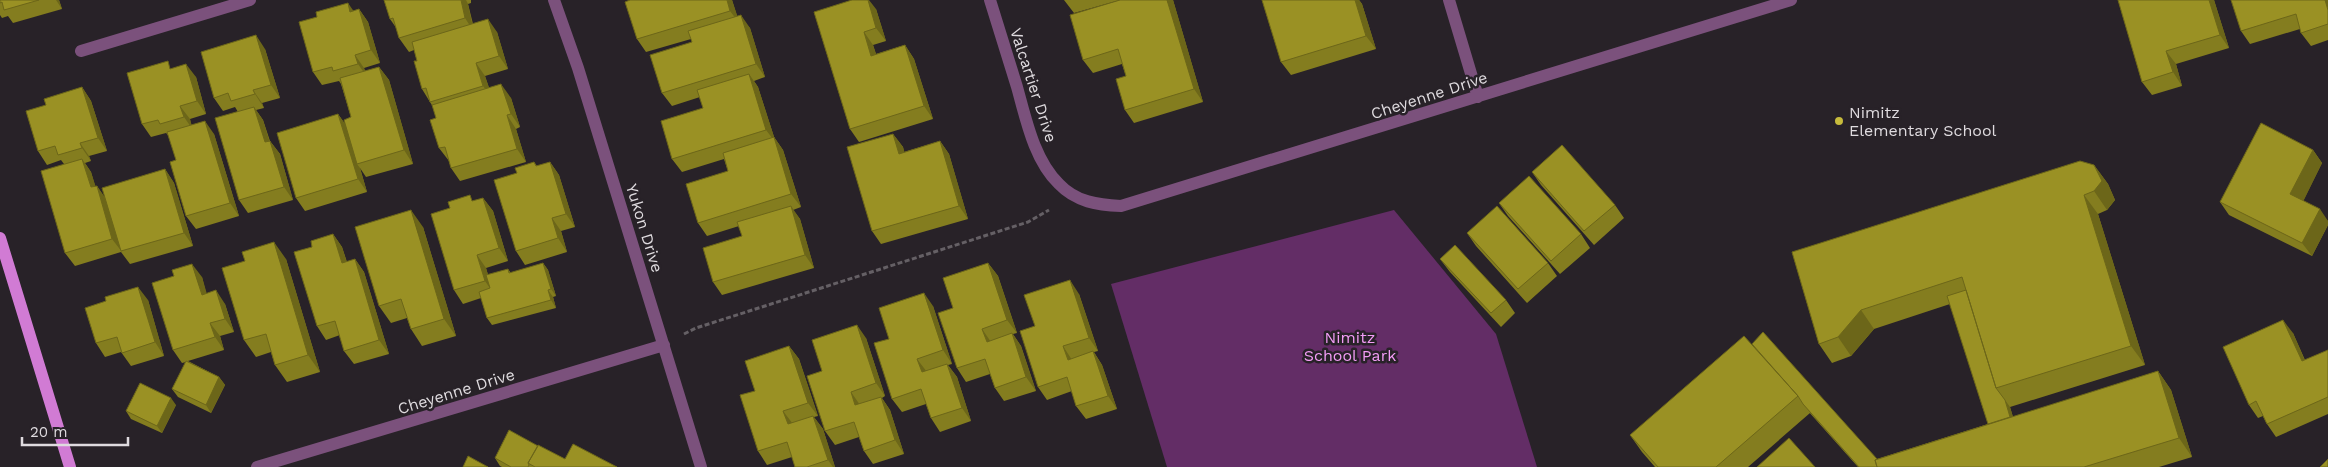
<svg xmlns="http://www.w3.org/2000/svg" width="2328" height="467" font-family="'Work Sans',sans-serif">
	<rect width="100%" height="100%" fill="#282228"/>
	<path fill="#632d66" d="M1394 210 1496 334 1537 467H1167L1111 284Z"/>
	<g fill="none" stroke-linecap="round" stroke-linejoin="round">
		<path stroke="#656065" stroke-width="3" stroke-dasharray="5 2.5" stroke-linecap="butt" d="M684 334 696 328 1028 222 1049 210"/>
		<path stroke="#7b517c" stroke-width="12" d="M554 0 578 68 701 467
			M990 0C999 29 1008 58 1017 87 1026 119 1034 160 1059 184 1076 202 1098 205 1121 206L1791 0
			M1449 0 1478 97
			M81 51 250 0
			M257 467 664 345"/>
		<path stroke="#d17bd4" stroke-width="12" d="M0 238 70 467"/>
	</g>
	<path fill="#847d1f" d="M0 0H59L62 9 13 23 8 16 2 18 0 15Z
		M384 0H471V3L468 4 473 24 497 32 508 69 485 76 489 88 511 98 520 127 516 129 526 162 460 181 451 168 449 161 439 148 436 118 433 107 422 89 417 61 414 50 409 52 399 38 397 29 390 19Z
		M630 0H732L737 16 750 28 765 77 754 81 758 87 774 137 783 150 801 207 793 210 800 219 814 268 722 295 713 282 742 236 739 226 707 236 698 223 728 171 724 159 682 172 672 159 703 108 700 97 672 106 662 93 692 42 691 39 646 52 637 39Z
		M1064 0H1120L1074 13Z
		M1173 0 1203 102 1134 123 1125 110 1126 76 1122 64 1093 73 1083 60Z
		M1262 0H1359L1362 4 1376 49 1291 75 1281 62Z
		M2118 0H2214L2229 48 2176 64 2182 86 2152 95 2142 82Z
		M2328 0V40L2311 46 2301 33 2300 29 2250 44 2241 31Z
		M359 9 368 22 380 63 364 68 365 71 379 67 389 80 413 164 366 177 360 168 367 192 305 211 296 198 338 114 345 124 351 117 341 84 339 81 322 85 313 72 353 11Z
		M876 9 886 41 873 45 876 54 905 45 914 59 933 119 859 142 850 129 814 12Z
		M265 49 280 98 262 103 264 108 256 110 263 120 270 141 280 154 293 200 248 213 239 200 238 112 235 107 223 111 214 98Z
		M173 68 196 77 206 114 190 119 191 125 214 134 239 216 196 229 186 216 176 160 169 136 166 133 151 137 142 124Z
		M82 87 91 101 107 151 89 156 91 161 85 163 91 172 95 186H97L105 198 165 169 174 183 193 246 130 264 121 252 75 266 65 253 64 164 61 160 47 165 38 151 46 105Z
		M893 134 903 147 904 152 940 141 949 154 968 219 881 244 872 231Z
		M2313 150 2322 163 2303 201 2328 221V225L2312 256 2229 215 2220 202Z
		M534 162 537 166 550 162 559 175 575 227 561 231 567 252 525 265 516 251 517 173Z
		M2094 165 2108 184 2115 200 2107 210 2098 214 2145 365 2010 407 2013 417 2158 371 2171 390 2192 457 2159 467H1858L1808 411 1810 413 1748 467H1655L1642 452 1630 435 1752 344 1877 459 1988 424 1950 304 1874 329 1851 356 1832 363 1819 344 1792 252Z
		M1532 172 1615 205 1624 218 1594 245 1541 185Z
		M483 198 493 211 508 261 486 268 488 275 508 269 511 273 543 263 548 270 556 296 553 297 556 308 492 325 487 318 481 298 463 304 454 290 474 201Z
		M1499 203 1581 234 1590 248 1560 274 1508 216Z
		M423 227 456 336 422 346 411 329 407 318 391 323 379 306Z
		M1467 233 1548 263 1557 276 1527 303 1476 246Z
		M333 234 342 247 347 262 355 259 364 272 389 354 354 364 344 351 340 335 326 340 317 326 312 247Z
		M286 259 320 372 287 382 275 365 271 352 256 357 244 340 245 261Z
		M1440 259 1506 300 1515 313 1501 327 1450 272Z
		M988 263 998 276 1017 333 1013 334 1021 346 1036 391 1004 401 995 388 990 374 966 382 957 368 953 308Z
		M202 277 206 293 225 304 234 332 220 336 224 350 188 361 219 377 225 385 211 413 178 397 172 389 186 362 182 363 173 350Z
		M1079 294 1098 351 1094 352 1102 365 1117 409 1086 419 1076 406 1072 391 1047 400 1038 387 1035 326Z
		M148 300 164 356 131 366 121 352 105 357 96 343Z
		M933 306 952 364 948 365 957 377 971 421 940 432 931 418 926 404 902 412 892 399 889 339Z
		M2293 333 2305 360 2328 350V414L2276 437 2267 424 2263 416 2258 418 2249 405Z
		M866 338 885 396 882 398 890 410 904 454 873 464 864 451 859 437 835 445 825 431 822 371Z
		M789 346 799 359 818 416 814 417 823 429 835 467H795L792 457 767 465 758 451 755 391Z
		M176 405 162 433 131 419 126 411Z
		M538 446 565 459 617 467H502L500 466 495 458Z"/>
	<path fill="#6c6619" d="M56 0H59L62 9Z
		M461 0H466L468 4 474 32 465 18Z
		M727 0H732L740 24 730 11Z
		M868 0H869L876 9 886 41 876 28Z
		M1167 0H1173L1203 102 1194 89Z
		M1355 0H1359L1362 4 1376 49 1366 36Z
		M2209 0H2214L2229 48 2220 35Z
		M2325 0H2328V10Z
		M348 3 357 16 350 12Z
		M359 9 368 22 380 63 371 50Z
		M741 15 750 28 765 77 756 64Z
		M488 19 497 32 508 69 499 56Z
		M864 32 873 45 881 69 871 56Z
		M256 35 265 49 280 98 271 85Z
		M905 45 914 59 933 119 924 106Z
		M2166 51 2176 64 2182 86 2173 72Z
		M355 55 364 68 367 77 358 64Z
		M476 63 485 76 493 99 483 86Z
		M186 64 196 77 206 114 197 101Z
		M379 67 389 80 413 164 404 150Z
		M749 74 758 87 776 143 766 130Z
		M501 84 511 98 520 127 511 114Z
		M82 87 91 101 107 151 98 138Z
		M253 90 262 103 264 108 255 94Z
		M180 106 190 119 193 130 184 117Z
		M254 107 263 120 274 156 265 142Z
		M338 114 348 128 357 164 360 168 367 192 358 179Z
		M507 115 516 129 526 162 517 149Z
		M205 121 214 134 239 216 230 203Z
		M893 134 903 147 909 167 899 154Z
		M774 137 783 150 801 207 791 194Z
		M270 141 280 154 293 200 284 187Z
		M940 141 949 154 968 219 959 206Z
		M80 143 89 156 91 161 82 148Z
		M2313 150 2322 163 2300 208 2290 194Z
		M82 159 91 172 100 200 91 187Z
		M550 162 559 175 575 227 566 214Z
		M2094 165 2108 184 2115 200 2107 210 2094 191Z
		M165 169 174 183 193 246 184 233Z
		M97 186 106 199 122 252 112 239Z
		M2084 195 2098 214 2145 365 2131 346Z
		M483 198 493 211 508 261 499 248Z
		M791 206 800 219 814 268 805 255Z
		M2320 209 2328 221V225L2312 256 2302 243Z
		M411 210 423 227 456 336 444 319Z
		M552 218 561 231 567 252 558 238Z
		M333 234 342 247 351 276 342 263Z
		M274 242 286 259 320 372 308 355Z
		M477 255 486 268 494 294 485 281Z
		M355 259 364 272 389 354 379 340Z
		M543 263 548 270 556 296 551 289Z
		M988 263 998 276 1017 333 1007 320Z
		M192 264 202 277 211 308 202 295Z
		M1070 280 1079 294 1098 351 1089 338Z
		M138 287 148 300 164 356 155 342Z
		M216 290 225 304 234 332 225 319Z
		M548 290 553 297 556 308 551 300Z
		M924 293 933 306 952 364 943 350Z
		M1861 310 1874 329 1851 356 1838 337Z
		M2283 320 2293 333 2311 375 2302 361Z
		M210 323 220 336 224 350 215 337Z
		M857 325 866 338 885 396 876 383Z
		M982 329 991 342H987Z
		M1012 333 1021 346 1036 391 1026 377Z
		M789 346 799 359 818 416 808 403Z
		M1063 346 1072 360H1068Z
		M1093 351 1102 365 1117 409 1108 396Z
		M917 359 927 372H922Z
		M947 364 957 377 971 421 962 408Z
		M2158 371 2171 390 2192 457 2179 438Z
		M219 377 225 385 211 413 206 405Z
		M851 392 860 405H855Z
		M881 397 890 410 904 454 895 440Z
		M171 398 176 405 162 433 157 426Z
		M2005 400 2010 407 2019 438 2014 431Z
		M783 411 793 424H788Z
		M813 416 823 429 835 467H833L828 460Z"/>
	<path fill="#9a9124" stroke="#6c6619" d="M0 0H39L4 10 2 2 0 3Z
		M384 0H461L465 18 399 38 393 18 390 19Z
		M630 0H727L730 11 637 39 625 2Z
		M852 0H868L876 28 864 32 871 56 905 45 924 106 850 129 814 12Z
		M1120 0H1167L1194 89 1125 110 1116 79 1126 76 1118 49 1083 60 1070 15Z
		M1262 0H1355L1366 36 1281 62Z
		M2118 0H2209L2220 35 2166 51 2173 72 2142 82Z
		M2231 0H2325L2328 10V24L2301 33 2296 14 2241 31Z
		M348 3 350 12 359 9 371 50 355 55 358 64 333 71 332 67 313 72 299 22 317 17 316 12Z
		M741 15 756 64 662 93 650 55 692 42 688 31Z
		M488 19 499 56 476 63 483 86 430 102 426 88 422 89 414 61H417L412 42Z
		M256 35 271 85 253 90 255 94 231 101 228 93 214 98 201 52Z
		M168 61 170 69 186 64 197 101 180 106 184 117 160 124 158 120 142 124 127 73Z
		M379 67 404 150 357 164 344 120 351 117 340 78Z
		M749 74 766 130 672 159 661 121 703 108 697 90Z
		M501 84 511 114 507 115 517 149 451 168 445 147 439 148 430 120 436 118 432 105Z
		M82 87 98 138 80 143 82 148 58 155 55 146 38 151 26 111 46 105 44 99Z
		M254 107 265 142 270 141 284 187 239 200 215 118Z
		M338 114 358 179 296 198 277 133Z
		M205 121 230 203 186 216 170 162 176 160 167 132Z
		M2261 123 2313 150 2290 194 2320 209 2302 243 2220 202Z
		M893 134 899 154 940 141 959 206 872 231 847 147Z
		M774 137 791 194 698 223 686 184 728 171 723 153Z
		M1562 145 1615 205 1584 231 1532 172Z
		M82 159 91 187 97 186 112 239 65 253 41 171Z
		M2080 161 2094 165 2102 181 2094 191 2084 195 2131 346 1996 388 1962 277 1861 310 1838 337 1819 344 1792 252Z
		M534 162 536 166 550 162 566 214 552 218 558 238 516 251 494 180 517 173 515 168Z
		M165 169 184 233 121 251 102 188Z
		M1529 176 1581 234 1551 261 1499 203Z
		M470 195 472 201 483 198 499 248 477 255 485 281 454 290 431 214 450 208 448 202Z
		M791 206 805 255 713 282 703 248 742 236 737 222Z
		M1497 206 1548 263 1518 289 1467 233Z
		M411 210 444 319 411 329 401 299 379 306 355 227Z
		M333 234 342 263 355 259 379 340 344 351 335 321 317 326 294 252 312 247 311 241Z
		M274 242 308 355 275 365 266 334 244 340 222 268 245 261 242 252Z
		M1455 245 1506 300 1491 313 1440 259Z
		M543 263 551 289 548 290 551 300 487 318 479 292 490 288 486 275 508 269 509 273Z
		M988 263 1007 320 982 329 987 342 1012 333 1026 377 995 388 985 359 957 368 938 313 953 308 943 278Z
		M192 264 202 295 216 290 225 319 210 323 215 337 173 350 152 283 174 276 172 270Z
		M1070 280 1089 338 1063 346 1068 360 1093 351 1108 396 1076 406 1067 377 1038 387 1020 331 1035 326 1024 295Z
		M138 287 155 342 122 353 117 337 96 343 85 308 106 301 105 297Z
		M1966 290 1996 388 2005 400 2010 417 1988 424 1947 296Z
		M924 293 943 350 917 359 922 372 947 364 962 408 931 418 921 389 892 399 874 343 889 339 879 308Z
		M2283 320 2302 361 2328 350V397L2267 424 2256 401 2249 405 2223 347Z
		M857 325 876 383 851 392 855 405 881 397 895 440 864 451 854 422 825 431 807 376 822 371 812 340Z
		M1763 332 1877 459 1875 460 1877 467H1859L1803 404 1798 396 1752 344Z
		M1744 336 1798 396 1716 467H1658L1630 435Z
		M789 346 808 403 783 411 788 424 813 416 828 460 807 467H795L787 442 758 451 740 395 755 391 745 361Z
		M186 361 219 377 206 405 172 389Z
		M2158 371 2179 438 2084 467H1877L1875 460Z
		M140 383 171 398 157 426 126 411Z
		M509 430 538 446 528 463 529 465 528 467H511L495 458Z
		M1789 438 1815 467H1757Z
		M573 444 617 467H535L528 463 538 445 565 459Z
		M468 456 488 467H463Z
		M2328 459V467H2320Z"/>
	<circle fill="#c7bb3c" stroke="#282228" stroke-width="2" cx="1839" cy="121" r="5"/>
	<g text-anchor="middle" stroke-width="5" stroke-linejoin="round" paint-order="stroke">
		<g font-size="16" fill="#dfdbdf" stroke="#282228">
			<text transform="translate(1034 85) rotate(72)" y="6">Valcartier Drive</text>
			<text transform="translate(1429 95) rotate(-18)" y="6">Cheyenne Drive</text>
			<text transform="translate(645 228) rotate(73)" y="6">Yukon Drive</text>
			<text transform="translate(456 391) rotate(-17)" y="6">Cheyenne Drive</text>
		</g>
		<g font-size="16" fill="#dfdbdf" stroke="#282228" text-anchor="start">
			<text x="1849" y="118">Nimitz<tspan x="1849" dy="18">Elementary School</tspan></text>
		</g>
		<g font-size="16" fill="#f39cf6" stroke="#282228">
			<text x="1350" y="343">Nimitz<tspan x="1350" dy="18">School Park</tspan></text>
		</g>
	</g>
	<path d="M22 437v8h106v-8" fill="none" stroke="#dfdbdf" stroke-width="2.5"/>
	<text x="30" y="437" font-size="15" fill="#dfdbdf" stroke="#282228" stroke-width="4" paint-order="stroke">20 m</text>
</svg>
